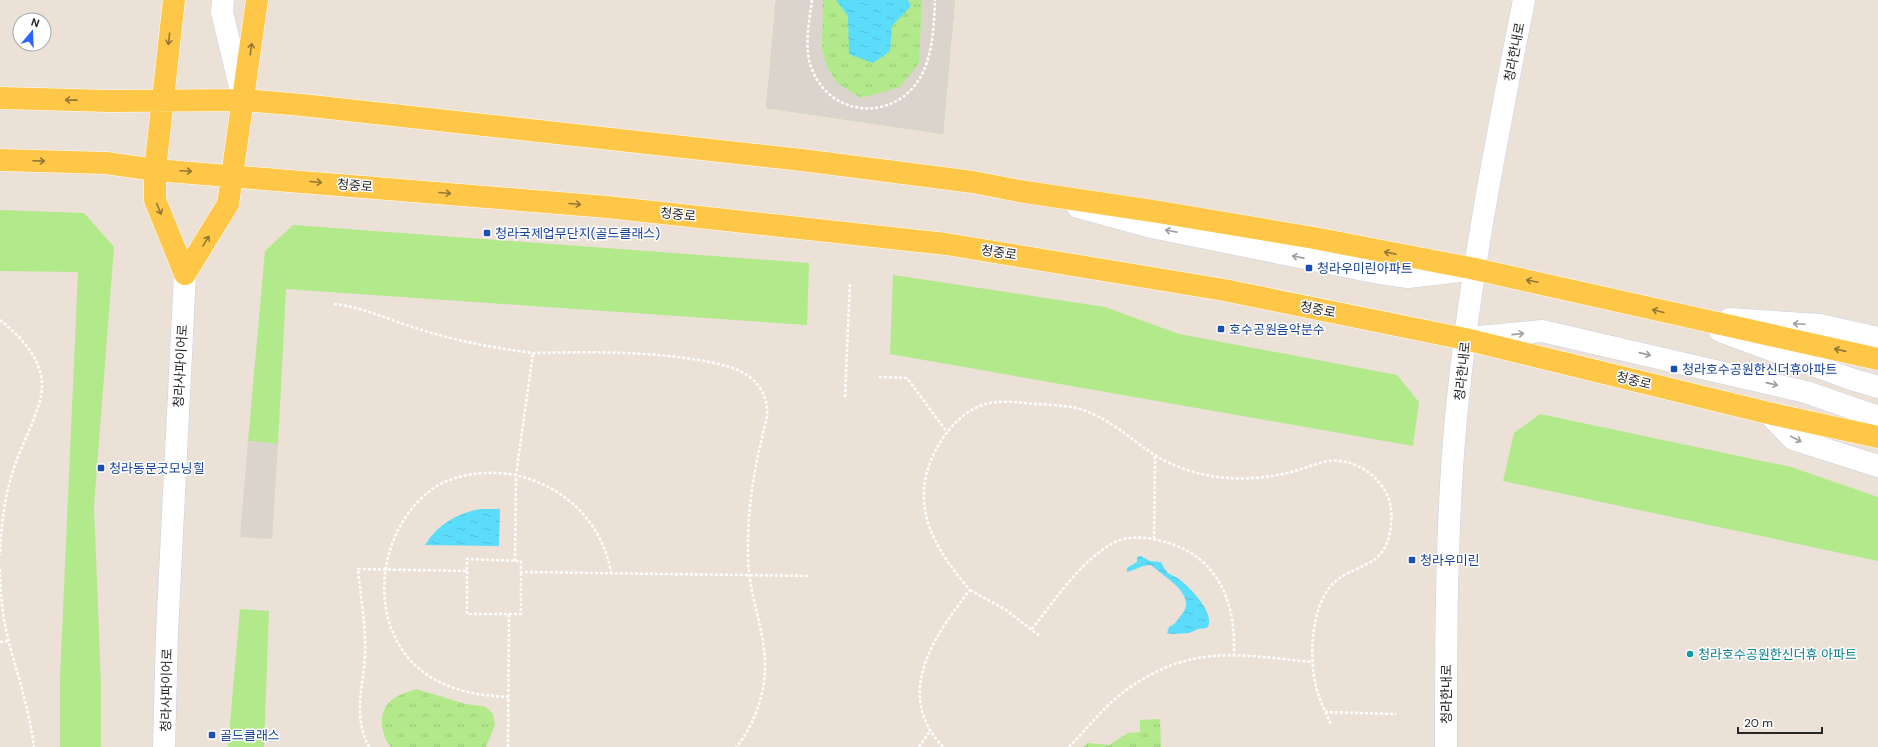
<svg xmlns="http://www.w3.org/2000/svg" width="1878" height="747" font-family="'DM Sans','Noto Sans KR',sans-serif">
	<defs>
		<pattern id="park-tufts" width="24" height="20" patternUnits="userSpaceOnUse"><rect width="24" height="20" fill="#b2e98b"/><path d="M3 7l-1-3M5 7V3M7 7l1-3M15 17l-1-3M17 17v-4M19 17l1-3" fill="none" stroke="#99c878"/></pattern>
		<pattern id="water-ripples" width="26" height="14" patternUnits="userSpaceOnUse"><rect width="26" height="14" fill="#5cdcfb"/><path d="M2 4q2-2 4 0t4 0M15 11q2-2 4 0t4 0" fill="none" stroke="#50bdd7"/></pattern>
	</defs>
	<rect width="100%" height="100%" fill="#ebe1d6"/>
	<path fill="#b2e98b" d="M0 210 84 213 114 247 94 506 101 684V747H60V678L78 272 0 271Z
		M293 225 809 263 807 325 286 289 278 444 248 441 265 251Z
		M893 275 1105 307 1179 334 1397 375 1419 402 1413 446 890 354Z
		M1540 414 1791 467 1878 497V561L1503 481 1514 433Z
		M240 609 269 611 264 747H228Z"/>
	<path fill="url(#park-tufts)" d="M776 0H955L943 134 766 108Z
		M416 689 466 704 486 707 493 714 495 725 486 747H391C380 735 377 710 393 699 399 694 409 692 416 689Z
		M1160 719 1161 747H1083L1088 743 1109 745 1128 733 1140 732V720Z"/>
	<path fill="#dbd4cd" d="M776 0H823L822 49 827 67 837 83 861 98 900 87 919 63 922 0H955L943 134 766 108Z
		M248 441 278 444 272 539 240 537Z"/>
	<path fill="url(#water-ripples)" d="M836 0H908L911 6 892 26 890 51 873 63 849 54 848 16Z
		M480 509H500L499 546 425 545C437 525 457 513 480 509Z
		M1141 556 1150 561 1161 562C1163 566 1165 570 1168 573 1171 575 1176 577 1179 579 1190 587 1217 615 1207 628L1198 629 1189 633 1171 634 1167 633 1169 627C1176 624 1177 620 1182 614 1198 595 1163 576 1151 565 1141 565 1136 570 1127 572V568L1137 562V557Z"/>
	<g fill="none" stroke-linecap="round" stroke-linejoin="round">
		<defs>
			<path id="minor" d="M223 0 222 12 243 99
				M1078 207 1147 226 1374 272 1408 277 1468 270
				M1729 319 1820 325 1878 338
				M1720 331 1854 380 1878 387
				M1468 338 1542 331 1806 392 1878 417
				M1768 413 1793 439 1878 466
				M164 747 167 633 185 274
				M1446 747C1446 645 1446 543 1454 441 1466 293 1495 146 1524 0"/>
			<path id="major" d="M174 0 155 170V200L185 274
				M0 98 110 101 244 100 302 105 802 160 973 182 1019 191 1159 212 1314 238 1475 269 1878 359
				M0 160 106 163 155 170 607 207 946 244 1224 290 1465 339 1768 413 1878 437
				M185 274 228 204 257 0"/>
		</defs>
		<use href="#minor" stroke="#cbd1e2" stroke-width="23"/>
		<use href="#major" stroke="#fff" stroke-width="23"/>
		<path stroke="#fff" stroke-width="2.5" stroke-dasharray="3 2" stroke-linecap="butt" d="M812 0C809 23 803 50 813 72 835 121 901 120 923 72 933 51 934 23 935 0
			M334 304C364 307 391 321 419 329 456 341 494 348 533 353 586 352 639 351 692 359 711 362 733 365 750 377 763 388 768 401 767 417 755 464 747 506 748 555 749 614 779 649 757 710 752 723 746 736 736 747
			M0 320C20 336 41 357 42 385 43 405 23 442 16 462 5 492 1 524 0 555
			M879 377 907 378 947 432
			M845 397 850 282
			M1154 539 1155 456
			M515 561 516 475 533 353
			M0 569C0 598 4 627 12 654 21 685 30 715 34 747
			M467 571V614H521V572
			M970 590 1006 610 1041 637
			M1032 629C1055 600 1082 559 1115 542 1127 536 1145 537 1157 540 1216 552 1236 599 1234 654
			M0 642 9 641
			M509 697C476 696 441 689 416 666 366 619 378 530 431 490 450 476 476 472 498 473 516 474 534 479 550 488 582 505 605 536 611 573
			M1325 712 1396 714
			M369 747C350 711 367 680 365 642 365 618 360 593 358 569L467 571V559L521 561V572L810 576
			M508 747 509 614
			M919 747 930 731
			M943 747C893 694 934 636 970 590 928 542 904 494 945 435 955 421 971 407 989 403 1004 400 1020 403 1036 404 1052 405 1071 405 1086 411 1112 421 1131 439 1153 454 1169 465 1199 475 1218 477 1240 480 1263 478 1283 474 1299 471 1313 464 1328 461 1350 458 1373 471 1384 489 1391 500 1392 511 1391 524 1387 573 1351 561 1330 587 1311 610 1309 659 1316 686 1319 700 1326 712 1331 725
			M1069 747C1087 729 1104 706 1125 691 1190 643 1239 655 1313 662"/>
		<use href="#minor" stroke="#fff" stroke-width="22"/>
		<use href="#major" stroke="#ffc747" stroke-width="22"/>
	</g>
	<defs><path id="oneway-shaft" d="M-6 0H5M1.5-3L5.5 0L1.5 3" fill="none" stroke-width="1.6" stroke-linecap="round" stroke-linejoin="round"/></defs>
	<g stroke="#937737">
		<use href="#oneway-shaft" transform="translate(169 39) rotate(96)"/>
		<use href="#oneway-shaft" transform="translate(251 49) rotate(-82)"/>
		<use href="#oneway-shaft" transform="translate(71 100) rotate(-179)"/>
		<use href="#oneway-shaft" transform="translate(39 161) rotate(2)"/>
		<use href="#oneway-shaft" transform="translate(186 171) rotate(3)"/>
		<use href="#oneway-shaft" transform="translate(316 182) rotate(5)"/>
		<use href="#oneway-shaft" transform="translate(445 193) rotate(5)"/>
		<use href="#oneway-shaft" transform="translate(575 204) rotate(5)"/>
		<use href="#oneway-shaft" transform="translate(159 209) rotate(68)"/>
		<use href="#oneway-shaft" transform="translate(206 241) rotate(-59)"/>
		<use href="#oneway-shaft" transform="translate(1390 253) rotate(-169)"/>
		<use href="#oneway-shaft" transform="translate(1532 281) rotate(-168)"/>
		<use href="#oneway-shaft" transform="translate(1658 311) rotate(-166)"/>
		<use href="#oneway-shaft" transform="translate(1840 350) rotate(-167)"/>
	</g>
	<g stroke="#9e9e9e">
		<use href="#oneway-shaft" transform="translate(1171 231) rotate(-169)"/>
		<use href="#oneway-shaft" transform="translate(1298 257) rotate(-169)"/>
		<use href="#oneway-shaft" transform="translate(1799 324) rotate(-177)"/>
		<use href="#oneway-shaft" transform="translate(1518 334) rotate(-6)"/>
		<use href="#oneway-shaft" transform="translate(1645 354) rotate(13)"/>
		<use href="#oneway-shaft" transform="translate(1772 384) rotate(13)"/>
		<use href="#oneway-shaft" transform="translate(1796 439) rotate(27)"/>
	</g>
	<g fill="#1a4fb4" stroke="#fff" stroke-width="1.5">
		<rect x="483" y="229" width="8" height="8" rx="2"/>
		<rect x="1305" y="264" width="8" height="8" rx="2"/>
		<rect x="1217" y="325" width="8" height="8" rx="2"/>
		<rect x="1670" y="365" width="8" height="8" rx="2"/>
		<rect x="97" y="464" width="8" height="8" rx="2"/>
		<rect x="1408" y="556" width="8" height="8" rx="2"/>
		<rect x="208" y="731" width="8" height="8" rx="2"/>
	</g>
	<circle fill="#0f9aa8" stroke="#fff" stroke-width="1.5" cx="1690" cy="654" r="4"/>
	<g text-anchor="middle" stroke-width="3" stroke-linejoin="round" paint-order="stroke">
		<g font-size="13" fill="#272727" stroke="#fff">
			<text transform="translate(1514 52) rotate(-79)" y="5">청라한내로</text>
			<text transform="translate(355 185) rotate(5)" y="5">청중로</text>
			<text transform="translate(678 214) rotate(6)" y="5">청중로</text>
			<text transform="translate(999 252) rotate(9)" y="5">청중로</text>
			<text transform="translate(1318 309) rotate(11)" y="5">청중로</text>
			<text transform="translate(180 366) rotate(-87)" y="5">청라사파이어로</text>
			<text transform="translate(1462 371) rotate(-84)" y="5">청라한내로</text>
			<text transform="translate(1634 380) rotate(14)" y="5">청중로</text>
			<text transform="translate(166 690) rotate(-89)" y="5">청라사파이어로</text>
			<text transform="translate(1446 694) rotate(-90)" y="5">청라한내로</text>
		</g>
		<g font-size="13" fill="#164399" stroke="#fff" text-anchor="start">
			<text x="495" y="238">청라국제업무단지(골드클래스)</text>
			<text x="1317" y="273">청라우미린아파트</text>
			<text x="1229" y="334">호수공원음악분수</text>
			<text x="1682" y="374">청라호수공원한신더휴아파트</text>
			<text x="109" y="473">청라동문굿모닝힐</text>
			<text x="1420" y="565">청라우미린</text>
			<text x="220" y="740">골드클래스</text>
		</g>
		<g font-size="13" fill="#0d838f" stroke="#fff" text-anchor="start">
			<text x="1698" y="659">청라호수공원한신더휴 아파트</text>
		</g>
	</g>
	<g transform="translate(32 32) rotate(19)"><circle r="19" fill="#ffffff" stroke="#a9a9a9"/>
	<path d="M0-3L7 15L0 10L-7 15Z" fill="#2f65ff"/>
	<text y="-6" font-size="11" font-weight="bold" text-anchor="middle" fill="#272727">N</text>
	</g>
	<path d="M1738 727v6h84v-6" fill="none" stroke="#272727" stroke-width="2"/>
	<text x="1744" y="727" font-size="12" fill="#272727" stroke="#ffffff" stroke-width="3" paint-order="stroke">20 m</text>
</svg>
